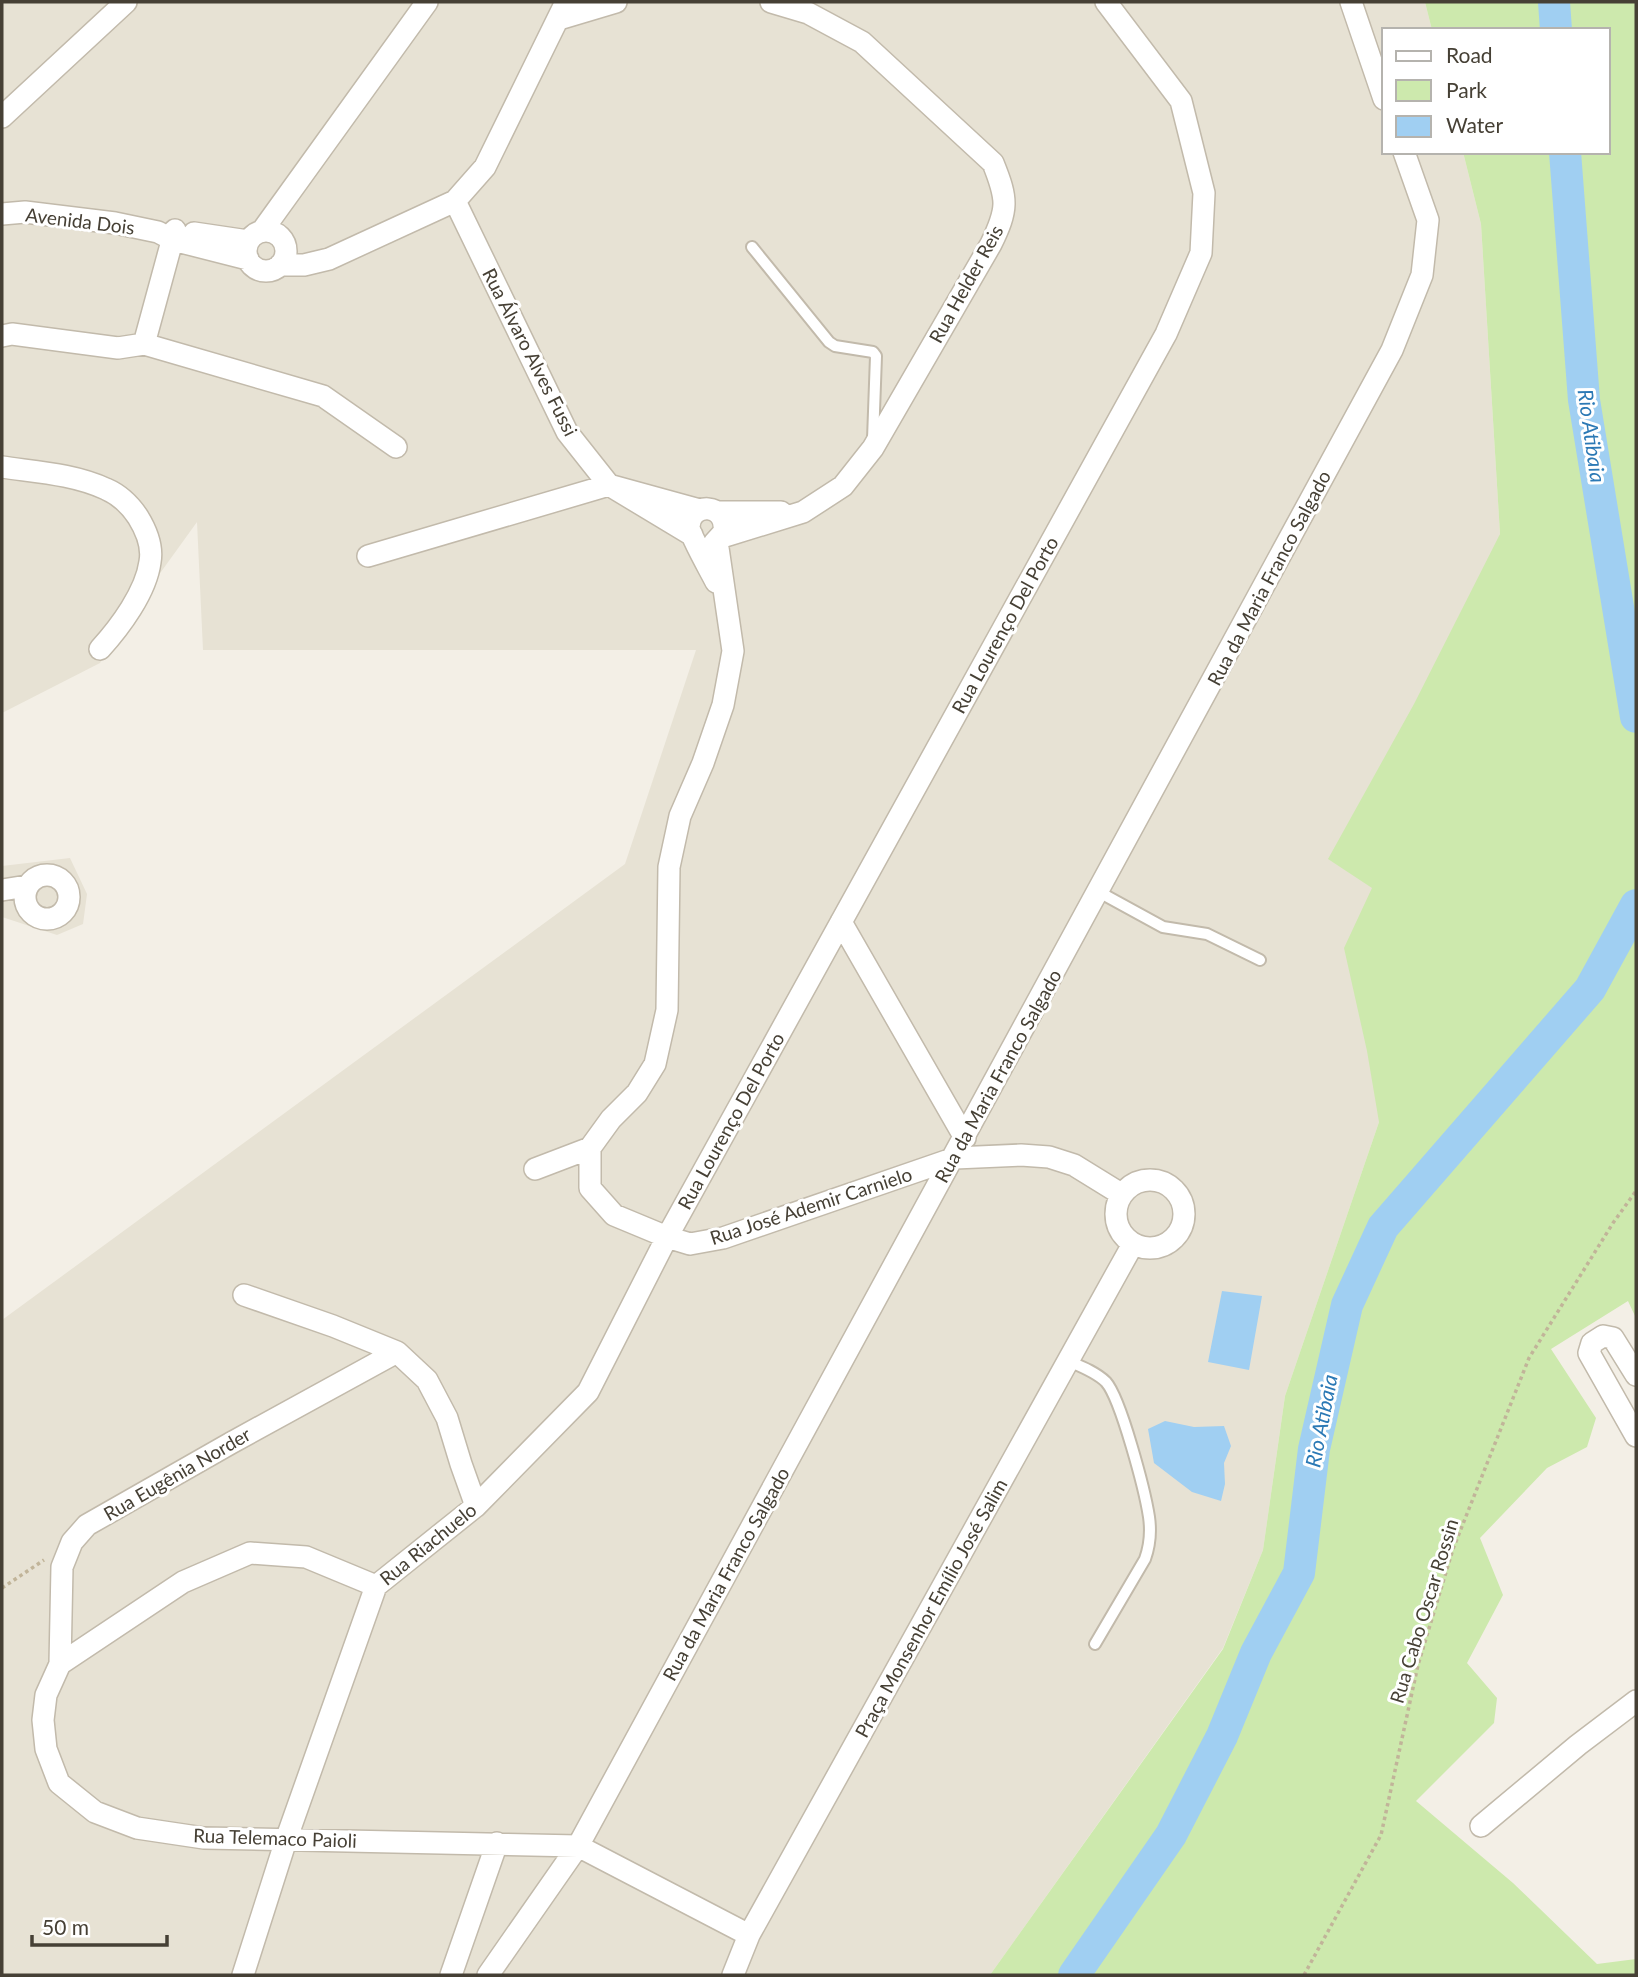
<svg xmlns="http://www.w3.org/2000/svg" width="1638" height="1977" font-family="Lato,sans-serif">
	<rect width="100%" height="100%" fill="#f3efe6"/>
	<path fill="#e7e2d4" d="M2 2H1425L1432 30H1384V152H1463L1481 224 1500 534 1379 1122 1285 1396 1263 1550 1223 1648 990 1975H2V1320L625 864 696 650H203L197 522 153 583 100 663 2 713Z
		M70 858 87 894 83 924 57 935 2 917V866Z"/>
	<path fill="#cde9ad" d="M1425 2H1636V1318L1628 1301 1551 1349 1596 1418 1587 1447 1547 1468 1480 1538 1503 1595 1467 1663 1497 1698 1494 1723 1416 1801 1513 1883 1597 1964 1636 1959V1975H990L1223 1649 1263 1550 1285 1396 1379 1122 1367 1051 1344 948 1372 888 1328 859 1414 704 1500 534 1481 224 1463 152H1608V30H1432Z"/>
	<path fill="#a0cff2" d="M1222 1291 1262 1296 1249 1370 1208 1362Z
		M1165 1421 1194 1427 1224 1426 1231 1446 1224 1463 1225 1484 1221 1501 1192 1492 1154 1463 1148 1429Z"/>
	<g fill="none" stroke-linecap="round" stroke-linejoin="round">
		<path stroke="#a0cff2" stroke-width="32" d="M1554 2 1556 30
			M1565 152 1584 400 1636 717
			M1074 1975 1171 1835 1222 1736 1256 1653 1299 1573 1314 1449 1347 1305 1383 1227 1590 989 1636 905"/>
		<defs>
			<path id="lane" d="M752 247 829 342 835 346 873 352 876 356 873 439
				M1099 892 1163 927 1207 934 1260 960
				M1068 1361C1080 1366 1096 1372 1106 1382 1121 1399 1145 1491 1149 1517 1151 1531 1150 1545 1145 1559L1095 1644"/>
			<path id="street" d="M1351 2 1384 99
				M559 19 616 2
				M2 117 126 2
				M455 201 567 432 609 485 692 535
				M2 214 25 212 115 223 158 232 173 240 248 259
				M262 231 427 2
				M246 251a20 20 0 1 1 40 0a20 20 0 1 1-40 0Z
				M194 233 248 241
				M280 265H304L329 259 455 201 485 167 566 2
				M2 336 12 334 118 348 144 344 175 230
				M144 344 323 396 396 447
				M2 467C36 472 74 474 106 489 120 495 130 505 138 517 146 530 153 546 150 562 146 592 120 627 100 649
				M717 512H781
				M722 537 803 512 843 486 873 448 991 244C1008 209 1008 200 993 163L862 42 808 13 771 2
				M717 541 733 651 723 705 703 763 680 816 669 867 667 1010 655 1064 637 1093 611 1119 590 1148V1188L614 1215 667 1237 690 1244 723 1238 955 1158 1021 1155 1049 1157 1074 1165 1121 1194
				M714 543 724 532C728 502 689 502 689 527 690 535 711 572 716 582
				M368 556 609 485 700 510
				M25 897a22 22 0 1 1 44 0a22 22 0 1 1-44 0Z
				M2 890 27 886
				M841 922 965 1138
				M535 1169 590 1148
				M1116 1214a34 34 0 1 1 68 0a34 34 0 1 1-68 0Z
				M244 1295 333 1326 397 1352 427 1380 447 1418 461 1464 476 1506
				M1636 1375 1613 1338 1603 1336 1592 1343 1589 1353 1636 1436
				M376 1586 306 1557 250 1553 183 1582 60 1664 46 1695 43 1720 46 1749 59 1783 95 1812 137 1828 204 1838 578 1846 749 1935
				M60 1664 62 1567 72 1542 87 1525 231 1443 397 1352
				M1481 1826 1578 1745 1636 1701
				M243 1975 286 1840 376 1586 476 1506 588 1392 667 1237 1166 334 1201 253 1204 193 1181 101 1106 2
				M451 1975 497 1843
				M488 1975 578 1846 1392 350 1422 275 1428 220 1404 152
				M733 1975 749 1935 1133 1244"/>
		</defs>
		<use href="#lane" stroke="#c2baab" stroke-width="14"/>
		<use href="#street" stroke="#c2baab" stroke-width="24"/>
		<path stroke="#c1b499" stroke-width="3.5" stroke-dasharray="3.5 3.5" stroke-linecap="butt" d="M2 1588 44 1560
			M1304 1975 1381 1835 1418 1665 1453 1549 1529 1358 1613 1223 1636 1191"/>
		<use href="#lane" stroke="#fff" stroke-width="10"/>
		<use href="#street" stroke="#fff" stroke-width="21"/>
	</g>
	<g text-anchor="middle" stroke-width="6" stroke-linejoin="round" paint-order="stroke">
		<g font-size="19" fill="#464035" stroke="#fff">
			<text transform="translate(80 221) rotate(7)" y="7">Avenida Dois</text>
			<text transform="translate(966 284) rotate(-61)" y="7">Rua Helder Reis</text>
			<text transform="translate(530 352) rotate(63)" y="7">Rua Álvaro Alves Fussi</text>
			<text transform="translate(1269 578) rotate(-62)" y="7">Rua da Maria Franco Salgado</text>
			<text transform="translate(1005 625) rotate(-61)" y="7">Rua Lourenço Del Porto</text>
			<text transform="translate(998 1076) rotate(-61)" y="7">Rua da Maria Franco Salgado</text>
			<text transform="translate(731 1121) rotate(-61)" y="7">Rua Lourenço Del Porto</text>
			<text transform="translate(811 1206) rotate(-18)" y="7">Rua José Ademir Carnielo</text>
			<text transform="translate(177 1474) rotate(-30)" y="7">Rua Eugênia Norder</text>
			<text transform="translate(428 1544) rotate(-39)" y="7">Rua Riachuelo</text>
			<text transform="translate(726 1574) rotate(-61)" y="7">Rua da Maria Franco Salgado</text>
			<text transform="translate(931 1608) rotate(-61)" y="7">Praça Monsenhor Emílio José Salim</text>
			<text transform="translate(1424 1611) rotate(-73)" y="7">Rua Cabo Oscar Rossin</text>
			<text transform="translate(275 1838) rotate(2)" y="7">Rua Telemaco Paioli</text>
		</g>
		<g font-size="21" font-style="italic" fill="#2b79b5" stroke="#fff">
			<text transform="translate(1591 436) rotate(82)" y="7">Rio Atibaia</text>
			<text transform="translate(1322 1421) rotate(-79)" y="7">Rio Atibaia</text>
		</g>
	</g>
	<rect width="1638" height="1977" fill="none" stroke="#464035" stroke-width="7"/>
	<rect x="1382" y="28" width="228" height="126" fill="#ffffff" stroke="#b5b3ae" stroke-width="2"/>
	<rect x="1396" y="51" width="35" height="10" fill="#ffffff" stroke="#b5b3ae" stroke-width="2"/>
	<text x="1446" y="63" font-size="21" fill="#464035">Road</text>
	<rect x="1396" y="80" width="35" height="21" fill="#cde9ad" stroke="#b5b3ae" stroke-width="2"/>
	<text x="1446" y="98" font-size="21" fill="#464035">Park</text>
	<rect x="1396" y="116" width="35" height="21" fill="#a0cff2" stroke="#b5b3ae" stroke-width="2"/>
	<text x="1446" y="133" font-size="21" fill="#464035">Water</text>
	<path d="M32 1935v10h135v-10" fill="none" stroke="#464035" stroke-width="3.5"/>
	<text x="42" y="1935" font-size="21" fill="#464035" stroke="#ffffff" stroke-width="5" paint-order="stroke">50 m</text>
</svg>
